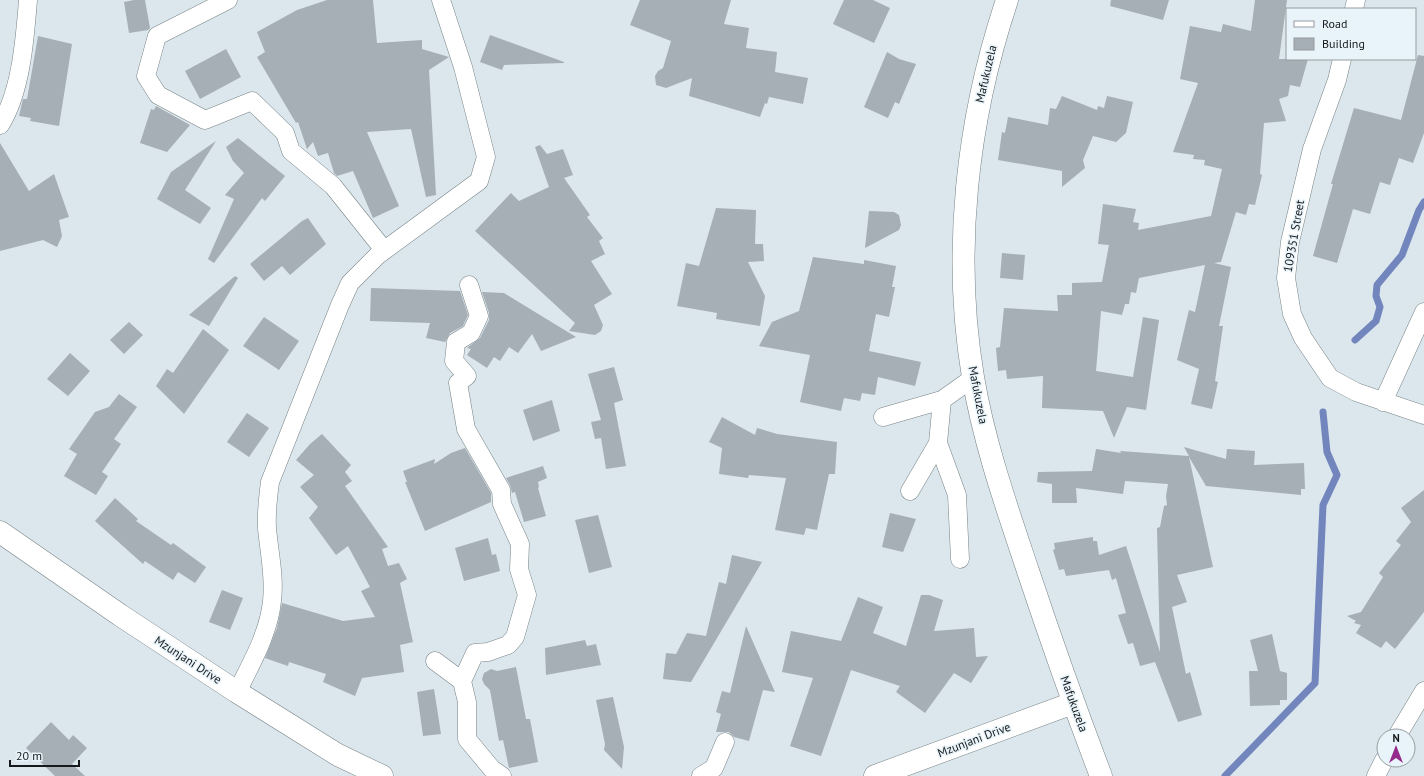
<svg xmlns="http://www.w3.org/2000/svg" width="1424" height="776" font-family="'PT Sans',sans-serif">
	<rect width="100%" height="100%" fill="#dbe7ec"/>
	<g fill="none" stroke-linecap="round" stroke-linejoin="round">
		<path stroke="#7286bd" stroke-width="7" d="M1355 340 1376 321 1380 307 1376 296 1377 285 1402 255 1419 210 1424 202
			M1225 776 1315 683 1323 505 1337 475 1327 452 1323 412"/>
	</g>
	<path fill="#a6aeb6" d="M134 0H145L150 28 148 30 129 33 124 2Z
		M327 0H373L377 43 422 40V49L449 57 429 70 436 195 426 197 411 129 367 132 399 206 373 218 353 171 337 176 334 173 328 153 318 156 313 142 307 149 298 122 296 123 257 57 265 52 257 32 297 10Z
		M640 0H731L724 24 749 28 746 48 777 52 775 72 808 78 803 104 769 97 767 104 765 103 760 117 689 96 692 78 666 88 656 85 655 76 658 71 663 68 671 41 630 25Z
		M844 0H873L890 8 874 43 833 24Z
		M1111 0H1169L1163 20 1110 6Z
		M1255 0H1287L1279 59H1308L1300 87 1290 85 1288 96 1279 99 1286 121 1264 123 1260 174 1262 175 1255 205 1249 204 1246 215 1236 212 1221 262 1214 263 1231 267 1219 326H1223L1215 381 1218 382 1212 409 1191 404 1199 369 1177 360 1189 310 1195 312 1205 265 1139 278 1136 293 1131 292 1129 304H1125L1122 315 1101 311 1096 371 1133 377 1143 317 1159 320 1146 410 1127 407 1114 438 1103 411 1042 408 1043 376 1007 379 1006 370 998 371 996 348 1000 347 1004 308 1058 311 1057 295H1072V283L1102 282 1109 245 1098 244 1103 204 1136 209 1133 222 1139 223 1138 230 1211 216 1222 169 1204 165 1205 160 1193 159 1194 155 1173 152 1198 83 1180 79 1190 26 1221 32 1223 24 1251 31Z
		M490 35 564 62V63L504 65 502 70 480 62Z
		M38 36 72 44 59 126 30 121 31 118 19 116 23 99H27Z
		M226 49 241 77 200 99 185 71Z
		M887 52 899 59 916 64 899 104 895 102 888 118 864 107Z
		M1418 55 1424 56V133L1413 163 1399 158 1390 185 1380 182 1370 214 1353 209 1337 263 1313 256 1333 184H1331L1354 108 1401 120Z
		M1062 96 1097 110 1098 106 1104 108 1107 96 1133 102 1126 133 1116 142 1093 136 1083 160 1085 168 1062 187V171L998 160 1002 132 1005 133 1008 117 1048 125 1050 108 1056 109Z
		M156 106 190 125 167 152 140 143 151 109 154 110Z
		M238 138 285 176 265 201 262 198 214 263 208 259 234 199 225 195 244 173 233 161 226 147Z
		M216 141 185 190 211 208 200 224 157 199 171 172Z
		M0 143 29 191 54 174 69 217 59 220 62 236 57 247 43 240 0 251Z
		M540 145 547 154 563 149 573 175 564 178 590 215 587 217 603 238 599 241 605 254 591 261 612 294 594 305 603 325 601 331 595 335 569 331 575 323 475 231 511 193 519 201 549 187 535 147Z
		M716 208 756 210 755 244H763L764 261 748 262 765 296 760 326 716 319 717 313 677 306 686 263 699 266Z
		M869 211 894 212 899 215 901 225 899 230 865 248Z
		M308 218 326 244 290 275 282 266 264 281 250 264 302 221Z
		M1002 253 1025 255 1023 280 1000 278Z
		M813 257 864 264V260L896 266 892 287H895L889 317 876 314 869 351 921 362 915 386 878 377 875 395 862 393 860 401 844 398 841 411 800 402 810 355 759 346 772 322 799 311Z
		M235 276 238 278 209 326 189 315Z
		M371 288 460 291 468 315 463 326 450 333 445 342 426 338 430 323 370 321Z
		M482 292 504 293 576 337 541 351 532 334 518 353 509 347 500 361 494 357 487 368 467 355 471 349 467 348 480 338 489 320V313Z
		M264 317 299 341 279 370 243 346Z
		M129 322 143 335 124 354 110 340Z
		M203 329 229 350 184 414 156 386 167 369 173 373Z
		M70 353 90 371 68 396 47 379Z
		M614 367 623 400 614 403 626 466 606 469 601 438 595 439 591 422 601 420 588 374Z
		M119 394 137 407 114 439 121 444 102 472 108 476 96 495 64 476 77 454 69 449 95 412 109 407Z
		M552 400 560 431 533 441 523 410Z
		M247 413 269 428 249 457 227 442Z
		M722 417 755 435 757 428 777 434 837 442 835 474H829L817 530 806 528 804 535 775 530 786 478 749 475 748 478 719 474 722 448 709 442Z
		M322 434 351 465 345 472 352 481 345 486 388 547 382 549 388 566 399 563 407 579 400 583 413 642 400 645 404 672 362 678 355 696 323 682 326 674 289 662 288 666 265 658 277 628 282 603 343 621 375 617 361 591 370 587 348 546 336 555 309 518 318 507 300 487 314 475 296 460 310 444Z
		M1184 447 1226 459 1227 449 1255 451 1254 465 1304 463 1305 489H1301V495L1206 486 1189 457 1213 567 1177 575 1187 602 1172 607 1186 674 1190 672 1202 715 1178 722 1155 662 1140 666 1133 643 1128 644 1118 615 1126 613 1116 578 1112 580 1109 570 1066 576 1064 569 1059 570 1053 550 1055 549 1054 543 1093 537V541H1097L1099 555 1126 546 1160 652 1157 528 1160 527 1164 506 1167 505 1166 496 1168 484 1125 481 1123 494 1076 488 1077 503H1052V484L1037 482 1038 472 1092 471 1096 449 1121 453 1120 451 1189 456Z
		M465 448 491 493V502L425 531 405 482H407L403 471 435 459 434 464 451 453Z
		M543 466 547 478 538 482 539 487 538 488 546 516 524 522 515 492 512 493 510 485 506 478Z
		M1424 490V612L1395 649 1386 641 1381 648 1356 633 1361 625 1354 623 1356 621 1347 616 1361 612 1383 577 1379 573 1401 545 1396 541 1411 522 1401 508Z
		M115 498 138 519 136 521 171 545 173 543 206 567 195 583 178 572 173 580 145 561 143 564 95 521Z
		M890 513 916 519 903 552 882 547Z
		M598 515 612 567 589 573 575 520Z
		M488 538 492 555 496 554 500 571 464 581 455 548Z
		M732 555 762 562 691 682 663 679 666 653 676 654 687 633 706 636 719 582 726 584Z
		M222 590 243 598 230 630 209 622Z
		M921 595H929L943 600 934 631 974 628 976 657 988 656 971 683 954 673 925 713 896 692 900 686 851 670 821 756 790 746 813 678 782 672 791 631 841 641 858 597 883 607 873 633 906 646Z
		M746 626 775 692 763 690 749 741 734 737 729 732H716L721 714 716 712 722 691 730 693Z
		M1272 634 1280 671 1287 673V700H1280V705L1250 706 1249 671H1258L1250 640Z
		M585 640 587 646 596 644 601 665 546 675 545 648Z
		M516 667 526 719H530L538 762 509 768 503 740 499 741 490 690 484 684 482 679 484 673 491 669 497 671Z
		M434 689 441 734 423 736 417 692Z
		M613 697 624 747 622 769 604 750 605 744 596 700Z
		M51 722 69 740 73 735 87 748 72 764 85 776H55L26 748Z"/>
	<g fill="none" stroke-linecap="round" stroke-linejoin="round">
		<defs>
			<path id="minor" d="M228 0 157 36 146 76 158 95 205 120 252 101 285 133 291 151 333 186 384 250
				M1354 9 1356 0
				M1342 59 1337 80 1312 149 1290 242 1286 278 1292 314 1303 338 1330 378 1356 392 1424 415
				M0 125C21 93 25 38 28 0
				M1383 402 1424 312
				M883 417 942 400
				M938 443 957 495 960 559
				M910 491 938 443 942 400 973 378
				M435 661 462 681 467 702V739L492 769 502 776
				M462 681 475 653 488 652 508 645 515 637 527 595 519 569 520 544 502 504 501 490 466 429 458 383 467 376 454 361 456 342 471 333 479 316 469 285
				M237 692C251 664 269 633 272 601 275 576 269 552 267 528 266 512 268 497 270 482L340 305 350 283 378 255 479 181 486 157 463 67 441 0
				M1397 736 1424 691
				M701 776 714 768 725 742
				M1376 776 1384 760"/>
			<path id="secondary" d="M1007 0C967 120 952 252 973 377 984 443 1007 508 1028 571 1051 640 1075 708 1101 776
				M0 532 120 615 237 692 338 755 382 776
				M875 776 1073 703"/>
		</defs>
		<use href="#minor" stroke="#788387" stroke-width="19"/>
		<use href="#secondary" stroke="#788387" stroke-width="23"/>
		<use href="#minor" stroke="#fff" stroke-width="18"/>
		<use href="#secondary" stroke="#fff" stroke-width="22"/>
	</g>
	<g text-anchor="middle" stroke-width="3" stroke-linejoin="round" paint-order="stroke">
		<g font-size="12" fill="#15191b" stroke="#e8f4f9">
			<text transform="translate(986 74) rotate(-77)" y="4">Mafukuzela</text>
			<text transform="translate(1294 236) rotate(-80)" y="4">109351 Street</text>
			<text transform="translate(978 395) rotate(79)" y="4">Mafukuzela</text>
			<text transform="translate(188 660) rotate(33)" y="4">Mzunjani Drive</text>
			<text transform="translate(1074 704) rotate(70)" y="4">Mafukuzela</text>
			<text transform="translate(974 740) rotate(-21)" y="4">Mzunjani Drive</text>
		</g>
	</g>
	<rect x="1286" y="8" width="130" height="52" fill="#e8f4f9" stroke="#949ca0"/>
	<rect x="1294" y="21" width="20" height="6" fill="#ffffff" stroke="#949ca0"/>
	<text x="1322" y="28" font-size="12" fill="#15191b">Road</text>
	<rect x="1294" y="38" width="20" height="12" fill="#a6aeb6" stroke="#949ca0"/>
	<text x="1322" y="48" font-size="12" fill="#15191b">Building</text>
	<g transform="translate(1396 748)"><circle r="19" fill="#e8f4f9" stroke="#949ca0"/>
	<path d="M0-3L7 15L0 10L-7 15Z" fill="#952a8c"/>
	<text y="-6" font-size="11" font-weight="bold" text-anchor="middle" fill="#15191b">N</text>
	</g>
	<path d="M10 760v6h69v-6" fill="none" stroke="#15191b" stroke-width="2"/>
	<text x="16" y="760" font-size="12" fill="#15191b" stroke="#e8f4f9" stroke-width="3" paint-order="stroke">20 m</text>
</svg>
